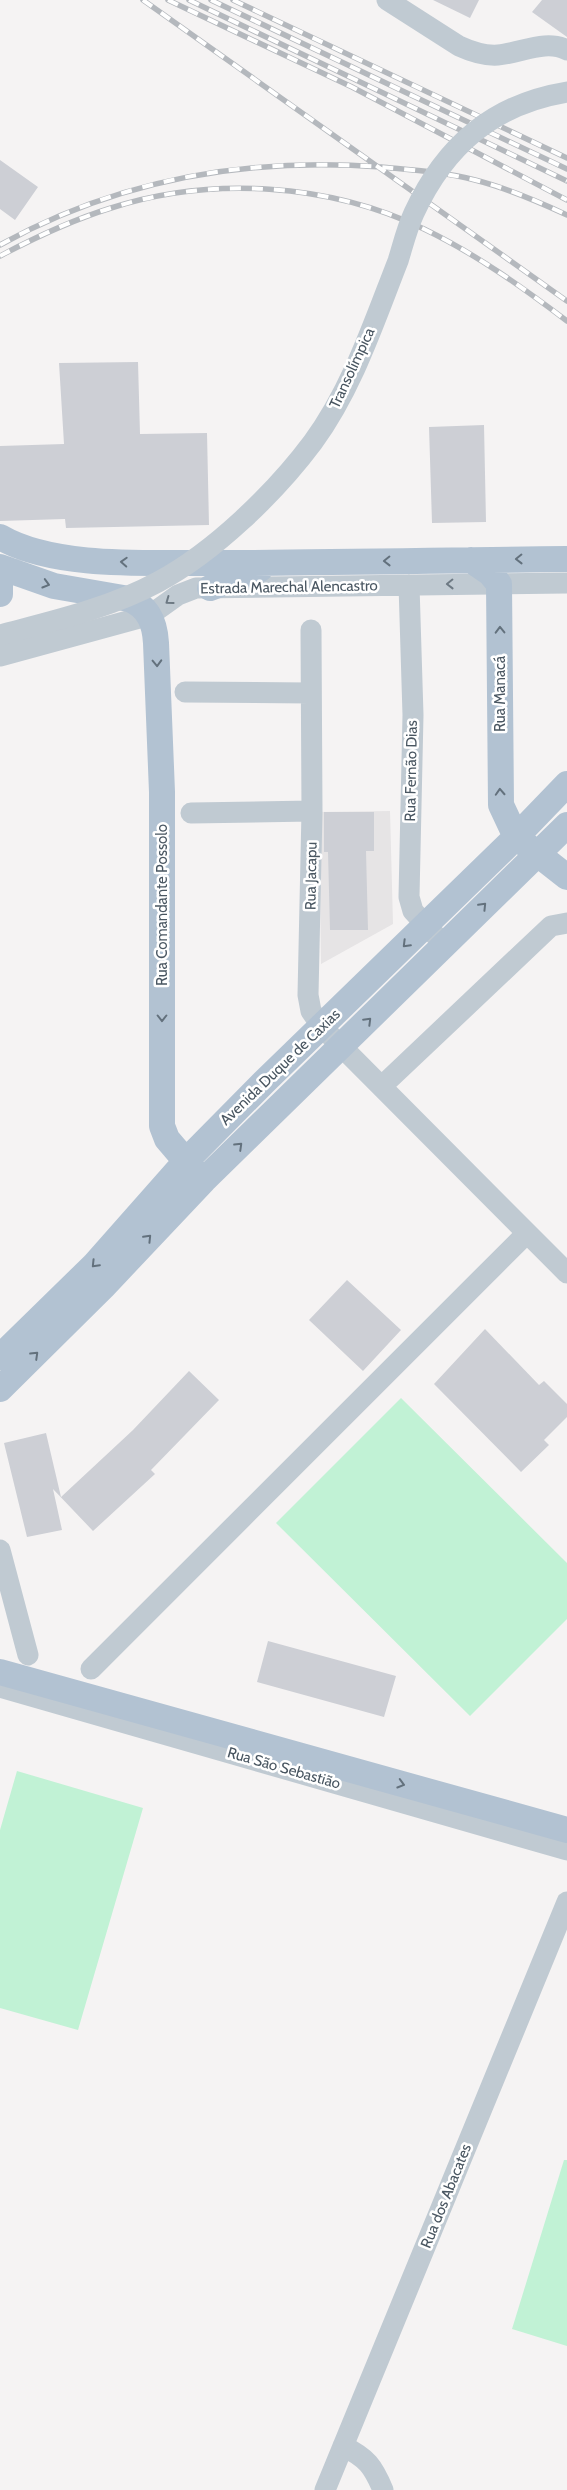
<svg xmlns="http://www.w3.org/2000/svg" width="567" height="2490" font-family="Cabin,sans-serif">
	<rect width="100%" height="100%" fill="#f5f3f3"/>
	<path fill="#e6e4e5" d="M390 811 393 924 321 964 319 812Z"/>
	<path fill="#c1f2d5" d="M401 1398 567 1563V1619L470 1716 276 1523Z
		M17 1771 143 1808 78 2030 0 2008V1830Z
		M564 2160H567V2346L512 2329Z"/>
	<path fill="#cdcfd5" d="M433 0H479L470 18Z
		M542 0H567V37L532 12Z
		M0 160 38 187 15 220 0 209Z
		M138 362 140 434 207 433 209 525 66 528 65 519 0 521V446L64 444 59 363Z
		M484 425 486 522 432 523 429 427Z
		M324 812H374V851H366L368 930H330L328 852H324Z
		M347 1280 401 1330 363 1371 309 1320Z
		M485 1329 539 1385 544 1381 567 1404V1417L544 1440 549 1445 521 1472 434 1384Z
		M189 1371 219 1400 151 1470 155 1474 93 1531 53 1489 62 1530 27 1537 4 1443 46 1433 61 1497 133 1430Z
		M268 1641 396 1676 384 1717 257 1682Z"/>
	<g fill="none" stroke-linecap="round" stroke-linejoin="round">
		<path stroke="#c0cad2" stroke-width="21" d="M387 0 459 46C472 52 484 56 498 55 521 53 546 39 567 50
			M409 585 413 715 409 897 413 911 435 935
			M311 630 312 811 308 995 311 1011 322 1027 567 1273
			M0 656 150 615 178 595 196 588 567 583
			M185 692 310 693
			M191 813 312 811
			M382 1086 551 926 567 923
			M0 1550 28 1655
			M91 1669 527 1233
			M0 1687 567 1850
			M343 2446C367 2458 373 2466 383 2490
			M325 2490 567 1902"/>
		<path stroke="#b2c2d2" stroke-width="26" d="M0 537C56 570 158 562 223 563 338 563 452 560 567 559
			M471 560 490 573 499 584 501 805 516 837 567 877
			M0 567 54 586 129 599C149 607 155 624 156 643L162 792V1126L167 1139 196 1173
			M0 579V594
			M210 588 260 569
			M0 1357 94 1265 185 1162 264 1082 516 837 567 784
			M0 1389 103 1287 204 1180 567 825
			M0 1672 567 1830"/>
		<defs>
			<path id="rail" d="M143 0 567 301
				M168 0 352 87 567 200
				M189 0 567 181
				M211 0 567 169
				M233 0 567 158
				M0 245C119 179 246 157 381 167 412 170 444 172 475 180 507 188 537 201 567 215
				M0 256C36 237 72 220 111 208 211 176 329 183 424 229 476 254 522 287 567 321"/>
		</defs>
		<use href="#rail" stroke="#b4b8bd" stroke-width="5.5"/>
		<use href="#rail" stroke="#fff" stroke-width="4" stroke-dasharray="11" stroke-linecap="butt"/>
		<path stroke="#c0cad2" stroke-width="21" d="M0 635C53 621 110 608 158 582 214 552 275 493 313 442 352 389 374 322 398 261 403 245 407 228 414 213 445 146 493 104 567 92"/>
	</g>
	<defs><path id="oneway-chevron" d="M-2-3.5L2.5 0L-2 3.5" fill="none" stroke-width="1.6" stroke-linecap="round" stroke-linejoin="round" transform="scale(1.25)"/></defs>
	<g stroke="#63717d">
		<use href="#oneway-chevron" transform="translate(519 559) rotate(179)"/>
		<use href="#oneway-chevron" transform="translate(387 561) rotate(179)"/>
		<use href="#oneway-chevron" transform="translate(124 562) rotate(-177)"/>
		<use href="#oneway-chevron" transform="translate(46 584) rotate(16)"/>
		<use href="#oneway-chevron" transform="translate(500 630) rotate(-91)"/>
		<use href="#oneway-chevron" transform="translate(157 663) rotate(88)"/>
		<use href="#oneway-chevron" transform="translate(500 792) rotate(-93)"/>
		<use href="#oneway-chevron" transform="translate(483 906) rotate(-46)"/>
		<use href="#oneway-chevron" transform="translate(406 944) rotate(135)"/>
		<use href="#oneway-chevron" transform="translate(162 1018) rotate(90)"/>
		<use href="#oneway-chevron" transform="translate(368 1021) rotate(-45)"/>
		<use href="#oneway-chevron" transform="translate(239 1146) rotate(-44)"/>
		<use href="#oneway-chevron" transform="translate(148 1238) rotate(-46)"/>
		<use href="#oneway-chevron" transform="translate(95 1264) rotate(134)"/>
		<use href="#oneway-chevron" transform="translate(35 1355) rotate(-44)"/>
		<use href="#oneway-chevron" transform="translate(401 1784) rotate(16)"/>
	</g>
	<g stroke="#6d7983">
		<use href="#oneway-chevron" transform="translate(450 584) rotate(179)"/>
		<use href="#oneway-chevron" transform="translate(169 601) rotate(144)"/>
	</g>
	<g text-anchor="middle" stroke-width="5" stroke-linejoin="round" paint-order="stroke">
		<g font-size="15" fill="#495661" stroke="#fff">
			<text transform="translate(352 368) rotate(-65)" y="5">Transolímpica</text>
			<text transform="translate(289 587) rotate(-1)" y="5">Estrada Marechal Alencastro</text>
			<text transform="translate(500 694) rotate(-90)" y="5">Rua Manacá</text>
			<text transform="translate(411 771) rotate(-89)" y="5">Rua Fernão Dias</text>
			<text transform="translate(311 876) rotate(-89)" y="5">Rua Jacapu</text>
			<text transform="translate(162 905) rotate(-90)" y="5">Rua Comandante Possolo</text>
			<text transform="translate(280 1067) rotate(-44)" y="5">Avenida Duque de Caxias</text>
			<text transform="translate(284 1768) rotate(16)" y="5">Rua São Sebastião</text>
			<text transform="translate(446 2196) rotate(-68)" y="5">Rua dos Abacates</text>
		</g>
	</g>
</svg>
